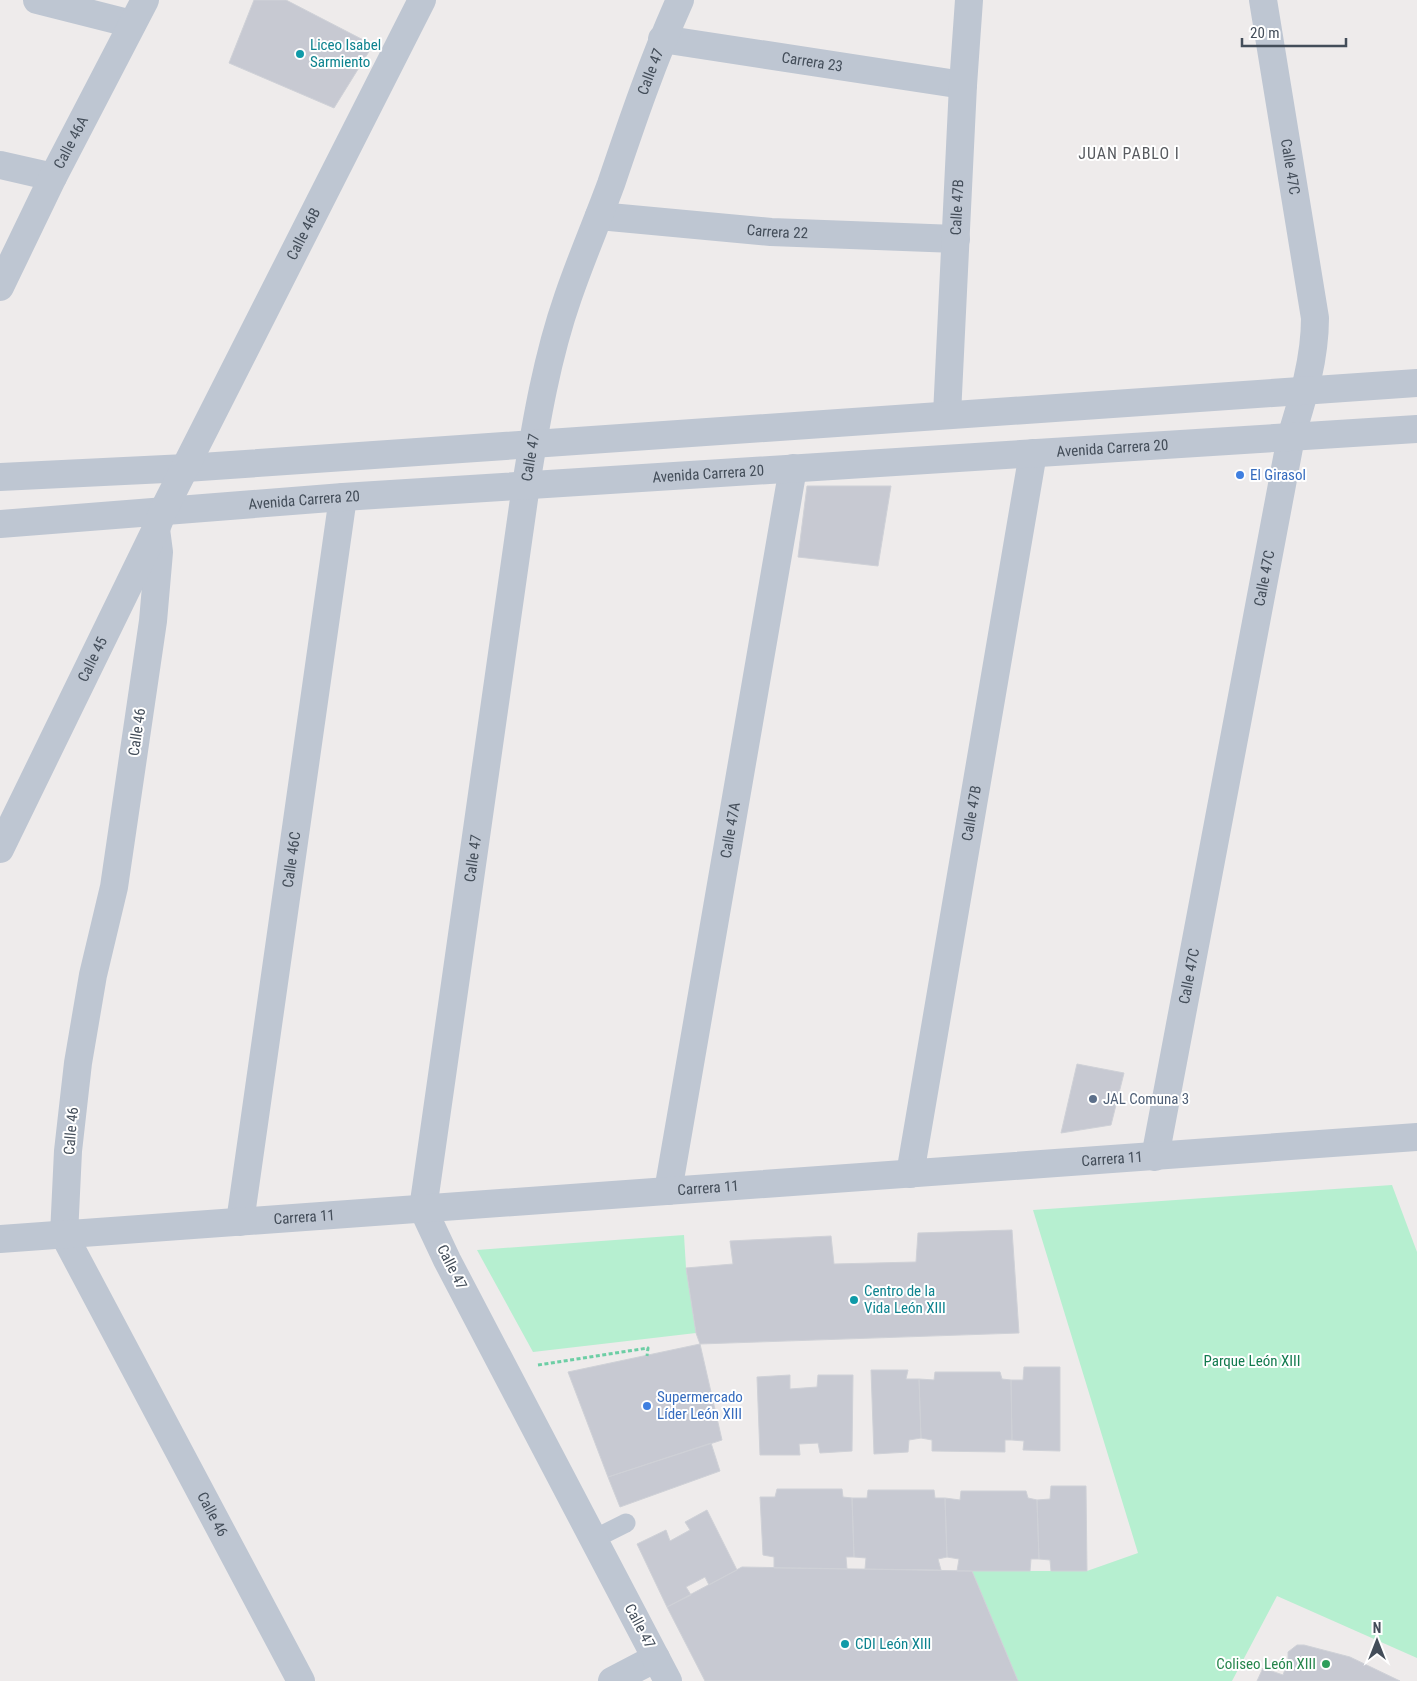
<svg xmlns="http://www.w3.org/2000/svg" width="1417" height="1681" font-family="'Roboto Condensed',sans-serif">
	<rect width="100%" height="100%" fill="#eeebeb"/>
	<path fill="#b6efd0" d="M1392 1185 1417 1252V1658L1277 1596 1232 1681H1018L972 1571H1087L1138 1553 1033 1210Z
		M684 1235 686 1268 696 1333 533 1352 477 1250Z"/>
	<path fill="#c7c9d2" stroke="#cfd1d7" d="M254 0H286L373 45 334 108 229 63Z
		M807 486H891L878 566 798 557Z
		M1077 1064 1124 1073 1111 1125 1061 1133Z
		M1012 1230 1019 1333 700 1344 696 1333 686 1268 733 1264 730 1241 831 1236 834 1264 916 1262 918 1233Z
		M700 1344 722 1440 608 1477 568 1372Z
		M1024 1367H1060V1451L1023 1450 1024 1441 1012 1440 1011 1380H1023Z
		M871 1370H908L906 1379H919L921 1438 909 1440 908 1452 874 1454Z
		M935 1372H1000L1002 1379 1011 1380 1012 1440H1005V1452L932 1451V1440L921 1438 919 1379 934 1380Z
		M790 1375V1389L817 1387 818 1375H853L852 1451 820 1453 818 1443 799 1444 800 1455H760L757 1377Z
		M711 1443 720 1471 620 1507 608 1477Z
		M1051 1486H1086L1087 1571H1051L1050 1560 1039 1559 1037 1500 1050 1499Z
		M777 1489H842L843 1497 852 1498 854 1557H846L847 1569 774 1568V1557L763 1555 760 1497H775Z
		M868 1490H934L935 1498H945L947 1557 938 1559 941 1570 865 1569 866 1558 854 1557 852 1498H867Z
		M961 1491H1026L1028 1498 1037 1500 1039 1559H1031L1030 1571H957L959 1559 947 1557 945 1498 960 1500Z
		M707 1510 737 1570 709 1585 705 1577 686 1587 691 1595 667 1607 637 1544 666 1530 670 1541 690 1530 685 1522Z
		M742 1567 972 1571 1018 1681H705L667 1607Z
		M1297 1645H1304L1350 1657 1400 1681H1257L1263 1668 1283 1675 1288 1661V1652Z"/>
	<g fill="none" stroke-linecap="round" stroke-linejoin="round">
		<path stroke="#6dcea5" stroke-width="3" stroke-dasharray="4 2.5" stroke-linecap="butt" d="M538 1365 648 1348 647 1356"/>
		<path stroke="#bec6d2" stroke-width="19" d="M594 1539 626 1523"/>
		<g stroke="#bec6d2" stroke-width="28">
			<path d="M37 0 132 24"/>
			<path id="s1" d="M662 39 963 85"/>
			<path d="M0 165 53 177"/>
			<path id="s2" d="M599 216 771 232 956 239"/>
			<path id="s3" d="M0 287 53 177 145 0"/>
			<path id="s4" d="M947 415 963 85 969 0"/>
			<path id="s5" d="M156 529 159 552 153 621 114 887 93 975 78 1063 68 1151 64 1235 301 1681"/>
			<path id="s6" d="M1155 1157 1291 437"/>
			<path id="s7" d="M910 1174 1033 453"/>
			<path id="s8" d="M668 1191 793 468"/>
			<path id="s9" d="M240 1222 343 497"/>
			<path d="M612 1681 656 1658"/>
			<path id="s10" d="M668 1681 447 1260 423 1209 526 485C536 422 547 357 568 297 581 259 597 222 611 184 632 122 653 60 680 0"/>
		</g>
		<g stroke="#bec6d2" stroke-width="28">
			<path id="s11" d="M1263 0 1315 318C1315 359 1303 398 1291 437"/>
			<path d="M0 477 186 468 1417 383"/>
			<path id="s12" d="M0 524 343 497 1417 429"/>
			<path id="s13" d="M0 849 156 529 163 511 422 0"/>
			<path id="s14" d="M0 1239 1417 1137"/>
		</g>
	</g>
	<g fill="#0f9aa8" stroke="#fff" stroke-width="2">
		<circle cx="300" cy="54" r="5"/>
		<circle cx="854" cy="1300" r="5"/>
		<circle cx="845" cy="1644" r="5"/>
	</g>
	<g fill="#3f7fe0" stroke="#fff" stroke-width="2">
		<circle cx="1240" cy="475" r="5"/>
		<circle cx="647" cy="1406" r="5"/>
	</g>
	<circle fill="#5c6f8a" stroke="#fff" stroke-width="2" cx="1093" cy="1099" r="5"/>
	<circle fill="#2e9e5b" stroke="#fff" stroke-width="2" cx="1326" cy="1664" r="5"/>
	<g text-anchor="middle" stroke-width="4" stroke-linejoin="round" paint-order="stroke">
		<g font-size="15" fill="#0d838f" stroke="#fff" text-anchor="start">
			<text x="310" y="50">Liceo Isabel<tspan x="310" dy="17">Sarmiento</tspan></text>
			<text x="864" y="1296">Centro de la<tspan x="864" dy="17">Vida León XIII</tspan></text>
			<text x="855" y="1649">CDI León XIII</text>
		</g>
		<g font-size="15" fill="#434d59" stroke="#fff">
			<text dy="5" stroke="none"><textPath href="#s1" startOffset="152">Carrera 23</textPath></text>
			<text dy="5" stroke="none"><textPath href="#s10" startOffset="1696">Calle 47</textPath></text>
			<text dy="5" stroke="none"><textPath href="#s3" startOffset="161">Calle 46A</textPath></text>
			<text dy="5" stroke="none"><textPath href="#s11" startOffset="169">Calle 47C</textPath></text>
			<text dy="5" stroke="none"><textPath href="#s4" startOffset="208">Calle 47B</textPath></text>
			<text dy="5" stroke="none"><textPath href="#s2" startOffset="179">Carrera 22</textPath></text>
			<text dy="5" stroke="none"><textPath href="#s13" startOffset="686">Calle 46B</textPath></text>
			<text dy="5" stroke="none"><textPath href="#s12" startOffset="1115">Avenida Carrera 20</textPath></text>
			<text dy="5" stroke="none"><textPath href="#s10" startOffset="1291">Calle 47</textPath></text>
			<text dy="5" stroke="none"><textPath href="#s12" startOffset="710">Avenida Carrera 20</textPath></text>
			<text dy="5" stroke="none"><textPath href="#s12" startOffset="305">Avenida Carrera 20</textPath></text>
			<text dy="5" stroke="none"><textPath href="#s6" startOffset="589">Calle 47C</textPath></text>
			<text dy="5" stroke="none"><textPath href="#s13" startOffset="211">Calle 45</textPath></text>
			<text transform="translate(137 732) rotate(-82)" y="5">Calle 46</text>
			<text dy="5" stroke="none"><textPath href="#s7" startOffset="366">Calle 47B</textPath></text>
			<text dy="5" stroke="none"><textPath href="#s8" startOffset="366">Calle 47A</textPath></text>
			<text dy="5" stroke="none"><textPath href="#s10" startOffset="886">Calle 47</textPath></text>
			<text dy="5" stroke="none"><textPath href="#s9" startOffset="366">Calle 46C</textPath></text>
			<text dy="5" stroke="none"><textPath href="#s6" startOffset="184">Calle 47C</textPath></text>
			<text transform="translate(71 1131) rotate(-85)" y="5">Calle 46</text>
			<text dy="5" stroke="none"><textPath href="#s14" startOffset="1115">Carrera 11</textPath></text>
			<text dy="5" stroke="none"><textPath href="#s14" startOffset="710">Carrera 11</textPath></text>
			<text dy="5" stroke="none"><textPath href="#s14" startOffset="305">Carrera 11</textPath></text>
			<text transform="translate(452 1267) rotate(63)" y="5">Calle 47</text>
			<text dy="5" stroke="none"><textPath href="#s5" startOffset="1030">Calle 46</textPath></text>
			<text transform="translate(640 1626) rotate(62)" y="5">Calle 47</text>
		</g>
		<g font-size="15" fill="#366cbe" stroke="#fff" text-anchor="start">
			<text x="1250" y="480">El Girasol</text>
			<text x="657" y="1402">Supermercado<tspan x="657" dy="17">Líder León XIII</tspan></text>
		</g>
		<g font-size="15" fill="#4e5e75" stroke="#fff" text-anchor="start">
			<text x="1103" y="1104">JAL Comuna 3</text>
		</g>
		<g font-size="15" fill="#137b4f" stroke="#fff">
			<text x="1252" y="1366">Parque León XIII</text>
		</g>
		<g font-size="15" fill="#27864d" stroke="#fff" text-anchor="end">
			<text x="1316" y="1669">Coliseo León XIII</text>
		</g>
		<g font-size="16" letter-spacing="1" fill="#585b60" stroke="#fff">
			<text x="1129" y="159">JUAN PABLO I</text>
		</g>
	</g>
	<g transform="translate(1377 1641)" stroke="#ffffff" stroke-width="4" paint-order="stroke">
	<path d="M0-4L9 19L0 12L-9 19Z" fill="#434d59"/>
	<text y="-8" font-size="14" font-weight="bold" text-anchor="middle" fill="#434d59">N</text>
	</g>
	<path d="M1242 38v8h104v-8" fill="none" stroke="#434d59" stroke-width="2.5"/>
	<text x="1250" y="38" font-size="15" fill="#434d59" stroke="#ffffff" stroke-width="4" paint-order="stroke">20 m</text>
</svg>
